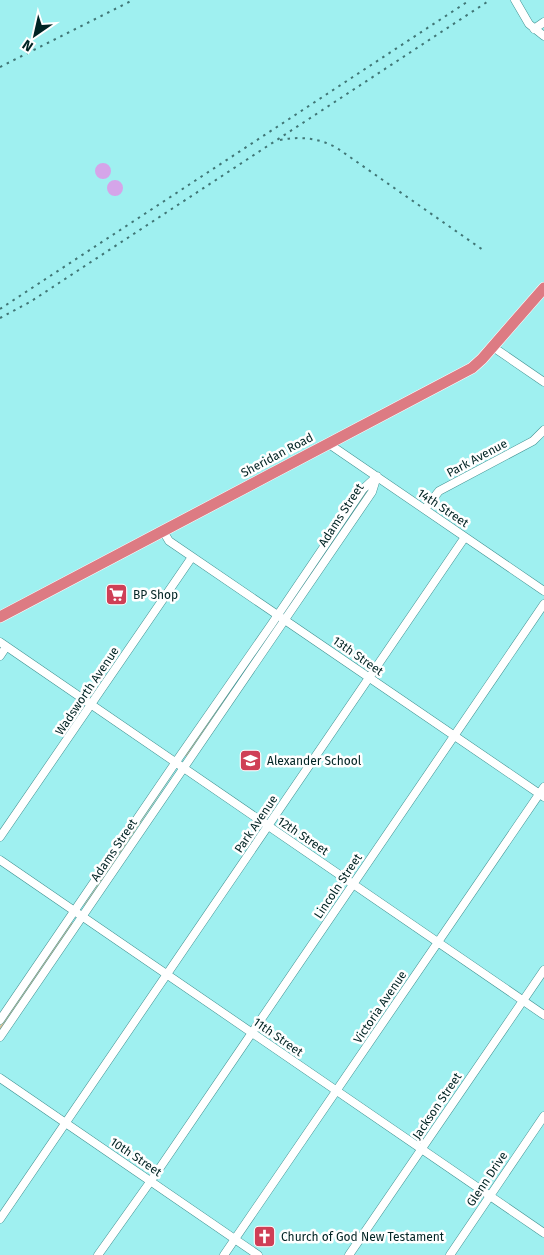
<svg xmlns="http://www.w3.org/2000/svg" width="544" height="1255" font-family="'Fira Sans',sans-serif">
	<rect width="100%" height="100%" fill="#9ff0f0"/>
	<path fill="#debe93" d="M367 489 369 490 287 608V607Z
		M274 626 276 627 186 757 185 755Z
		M173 774 85 906 84 905 172 775Z
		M72 922 73 924 0 1031V1026Z"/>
	<path fill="#d5a5e9" d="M95 171a8 8 0 1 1 16 0a8 8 0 1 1-16 0Z
		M107 188a8 8 0 1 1 16 0a8 8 0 1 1-16 0Z"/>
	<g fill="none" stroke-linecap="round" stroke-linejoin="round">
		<defs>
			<path id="minor" d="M515 0 529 24 544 36
				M534 29 544 22
				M493 347 544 382
				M329 444 544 591
				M425 509 439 491 533 441 544 430
				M163 531 169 541 544 797
				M0 642 544 1015
				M0 656 6 647
				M0 837 192 557
				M0 860 544 1233
				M0 1020 171 769 271 625 363 489 375 478
				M0 1037 372 492 377 476
				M0 1078 258 1255
				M0 1219 465 537
				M98 1255 155 1175 544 604
				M224 1255 544 787
				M349 1255 544 970
				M450 1255 544 1116"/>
			<path id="highway" d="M0 617 472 368 482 359 544 288"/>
		</defs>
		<use href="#minor" stroke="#429393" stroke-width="9"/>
		<use href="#highway" stroke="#fff" stroke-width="12"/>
		<use href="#minor" stroke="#fff" stroke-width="8"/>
		<use href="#highway" stroke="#dd7b83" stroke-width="11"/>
		<path stroke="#417676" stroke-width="2" stroke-dasharray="2.5 5" stroke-linecap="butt" d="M0 67 133 0
			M280 140C301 136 319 138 337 148L483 250
			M0 309 470 0
			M0 318 30 302 490 0"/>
	</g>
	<defs>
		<symbol id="supermarket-square" viewBox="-11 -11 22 22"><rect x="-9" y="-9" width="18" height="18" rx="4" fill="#cf3f56" stroke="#fff"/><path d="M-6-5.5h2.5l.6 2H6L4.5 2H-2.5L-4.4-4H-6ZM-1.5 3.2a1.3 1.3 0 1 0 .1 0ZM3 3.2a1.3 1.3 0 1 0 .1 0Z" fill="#fff"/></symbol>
		<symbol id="school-square" viewBox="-11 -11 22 22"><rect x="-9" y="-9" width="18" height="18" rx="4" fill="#cf3f56" stroke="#fff"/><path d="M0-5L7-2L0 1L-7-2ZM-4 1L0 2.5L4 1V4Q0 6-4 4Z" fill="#fff"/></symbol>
		<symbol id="church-square" viewBox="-11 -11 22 22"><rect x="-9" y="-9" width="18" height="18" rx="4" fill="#cf3f56" stroke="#fff"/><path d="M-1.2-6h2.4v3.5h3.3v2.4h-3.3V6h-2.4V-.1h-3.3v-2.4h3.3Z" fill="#fff"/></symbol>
	</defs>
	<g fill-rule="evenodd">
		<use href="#supermarket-square" x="104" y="582" width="25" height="25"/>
		<use href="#school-square" x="238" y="748" width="25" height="25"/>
		<use href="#church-square" x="252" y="1224" width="25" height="25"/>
	</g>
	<g text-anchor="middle" stroke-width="5" stroke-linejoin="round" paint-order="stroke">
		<g font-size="12" fill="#002323" stroke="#fff">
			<text transform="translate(277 455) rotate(-28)" y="4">Sheridan Road</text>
			<text transform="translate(477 458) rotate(-28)" y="4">Park Avenue</text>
			<text transform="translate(443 508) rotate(34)" y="4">14th Street</text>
			<text transform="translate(341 515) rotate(-57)" y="4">Adams Street</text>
			<text transform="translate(358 656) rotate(35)" y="4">13th Street</text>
			<text transform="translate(87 691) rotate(-56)" y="4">Wadsworth Avenue</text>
			<text transform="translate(256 824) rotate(-56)" y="4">Park Avenue</text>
			<text transform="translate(303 836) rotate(34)" y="4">12th Street</text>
			<text transform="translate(114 850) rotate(-56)" y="4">Adams Street</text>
			<text transform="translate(338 886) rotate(-56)" y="4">Lincoln Street</text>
			<text transform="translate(380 1007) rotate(-56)" y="4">Victoria Avenue</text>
			<text transform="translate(278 1037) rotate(35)" y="4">11th Street</text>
			<text transform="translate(437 1106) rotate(-56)" y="4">Jackson Street</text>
			<text transform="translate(136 1157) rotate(34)" y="4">10th Street</text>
			<text transform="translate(487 1179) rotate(-56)" y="4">Glenn Drive</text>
		</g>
		<g font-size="12" fill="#002323" stroke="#fff" text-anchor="start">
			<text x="133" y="599">BP Shop</text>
			<text x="267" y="765">Alexander School</text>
			<text x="281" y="1241">Church of God New Testament</text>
		</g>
	</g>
	<g transform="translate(35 35) rotate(214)" stroke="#ffffff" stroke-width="4" paint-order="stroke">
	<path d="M0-4L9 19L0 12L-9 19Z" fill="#002323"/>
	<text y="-8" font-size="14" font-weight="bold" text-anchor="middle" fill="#002323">N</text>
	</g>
</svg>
